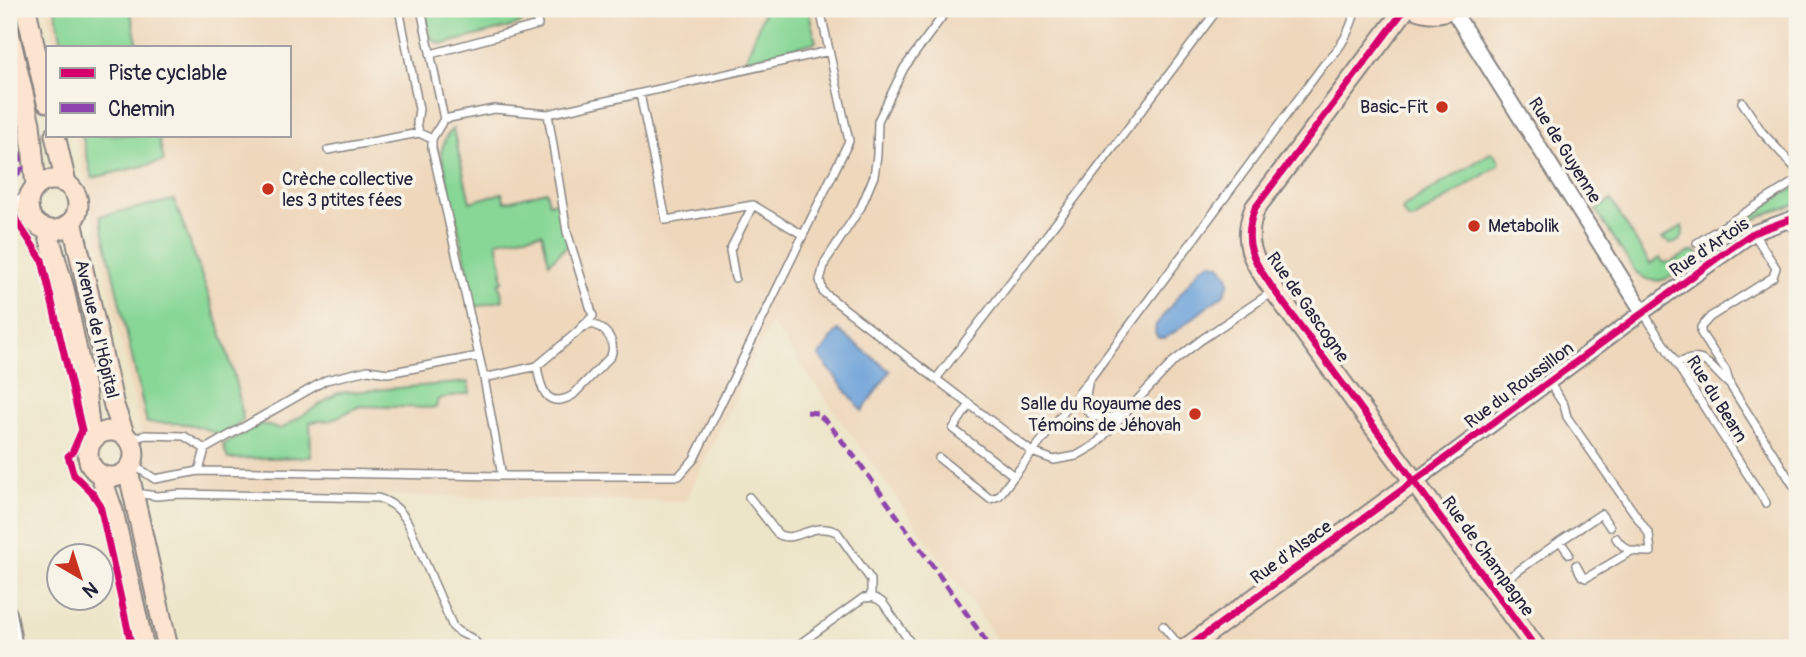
<svg xmlns="http://www.w3.org/2000/svg" width="1806" height="657" font-family="Pangolin,sans-serif">
	<rect width="100%" height="100%" fill="#f7f3e8"/>
	<filter id="ink" filterUnits="userSpaceOnUse"><feTurbulence type="fractalNoise" baseFrequency=".0143" numOctaves="2"/><feDisplacementMap in="SourceGraphic" scale="14" xChannelSelector="R" yChannelSelector="G"/><feConvolveMatrix kernelMatrix="1 2 1 2 8 2 1 2 1" color-interpolation-filters="sRGB"/></filter>
	<filter id="wash" filterUnits="userSpaceOnUse"><feTurbulence type="fractalNoise" baseFrequency=".00686" numOctaves="4" result="noise"/><feDisplacementMap in="SourceGraphic" scale="28" xChannelSelector="R" yChannelSelector="G"/><feGaussianBlur stdDeviation="1.57" result="paint"/><feColorMatrix in="noise" values="0 0 0 0 0 0 0 0 0 0 0 0 0 0 0 0 0 1.4 0 .05"/><feComposite in="paint" operator="in"/></filter>
	<g filter="url(#wash)">
		<rect width="100%" height="100%" fill="#ede5c8"/>
		<path fill="#eed7bb" d="M47 9H1797V648H1003L926 539 771 323 685 502 154 490 75 135H289V47H56Z"/>
		<path fill="#88d796" stroke="#557c68" stroke-width="2" d="M55 9H130L138 47H63Z
			M424 9H527C528 19 522 23 514 26L444 44 434 41 431 38Z
			M765 9H808L816 42 745 61Z
			M453 129 470 202 502 193 505 202 546 191 549 203 559 201 569 244 549 263 542 233 497 241 503 272H501L503 281 499 283 503 300 476 307 441 152 446 137Z
			M82 135H158L164 161 92 178Z
			M1492 152 1499 160V165L1413 220H1409L1402 211 1404 207Z
			M1797 186V204L1771 212 1749 222 1711 248 1709 243 1712 239Z
			M174 200C192 248 210 296 225 345 232 369 240 394 243 420L222 435C213 434 208 429 200 427 183 422 164 423 147 423L100 216Z
			M1611 200 1650 264 1660 258 1663 262C1675 265 1683 252 1695 251L1700 256 1699 258C1678 273 1657 294 1634 270L1596 210Z
			M1682 226C1685 236 1681 242 1671 244L1662 239Z
			M468 382 470 393 438 399 436 408 360 406 331 420 310 422 311 457 228 459 223 445 261 424 281 429 338 393Z"/>
		<path fill="#6ca1d9" stroke="#47628a" stroke-width="2" d="M1211 262 1220 265 1228 275 1229 283 1224 294 1172 334 1165 338H1158L1155 332 1156 325 1201 267Z
			M838 330 890 371 862 411 819 356Z"/>
	</g>
	<g filter="url(#ink)">
		<g fill="none" stroke-linecap="round" stroke-linejoin="round">
			<defs>
				<path id="lane" d="M399 9 419 109 417 123 419 133
					M421 9 444 119 432 139V148L484 378 502 476
					M1218 9 1086 184 936 379 1032 452 1054 460 1076 456 1095 445 1174 361 1201 340 1272 292
					M431 54 538 25 534 9
					M640 94 666 220 753 205 803 235
					M1742 102 1762 132 1797 170
					M444 119 494 109 548 114 829 51
					M328 150 419 133 432 139
					M1783 222 1797 230
					M1697 243 1797 180
					M735 278 730 250 753 205
					M1643 312 1766 503
					M1676 364C1706 349 1710 368 1730 385L1797 491
					M537 366C540 387 546 411 573 395L611 356C616 341 607 330 593 324L584 327
					M484 378 537 366 576 333 593 316 567 232 548 114
					M936 379 823 292 820 280 825 262 861 207 874 176 877 155 878 121 904 68 948 9
					M1549 382 1564 405 1567 417 1649 534 1651 552C1635 552 1626 553 1616 538
					M1088 384 1084 406C1094 423 1107 419 1123 413
					M1730 385 1726 371 1701 333V327L1710 317 1773 277 1776 268 1754 234
					M970 404 953 429 1014 476 1089 380 1325 63C1342 48 1350 30 1356 9
					M129 439 146 435 184 436 205 449 199 471 155 479 132 464
					M205 449 326 380 368 370 388 373 479 356
					M939 458 990 499 999 496 1014 476
					M199 471 502 476H679L694 459 849 141 820 9
					M134 493 157 496 180 494 378 498C393 503 400 509 408 523L453 627C463 638 470 632 480 648
					M749 497 778 534C796 545 811 520 837 532L871 580V597
					M1560 541 1601 514 1610 527
					M1576 565 1582 576 1586 578 1630 552
					M1494 588 1560 541 1569 554
					M1163 626 1181 648
					M794 648 863 598C872 597 876 597 883 603L914 648"/>
				<path id="street" d="M1452 9 1643 312
					M9 204 29 201
					M1414 482 1643 312 1753 233 1797 217
					M9 613 15 648"/>
				<path id="secondary" d="M26 9 47 102
					M1405 9 1255 208C1241 244 1254 261 1274 290L1536 648
					M1417 9C1428 13 1438 14 1449 9
					M9 33 30 124 36 187
					M55 135 66 183
					M28 205a25 25 0 1 1 50 0a25 25 0 1 1-50 0Z
					M72 221 114 406 125 436
					M47 229 64 289 85 389 91 442
					M88 454a23 23 0 1 1 46 0a23 23 0 1 1-46 0Z
					M128 470 168 648
					M101 476 113 511 144 648
					M1187 648 1414 482"/>
			</defs>
			<use href="#lane" stroke="#888482" stroke-width="10"/>
			<use href="#street" stroke="#888482" stroke-width="18"/>
			<use href="#secondary" stroke="#888482" stroke-width="23"/>
			<use href="#lane" stroke="#fff" stroke-width="7"/>
			<use href="#street" stroke="#fff" stroke-width="14"/>
			<use href="#secondary" stroke="#fde4d0" stroke-width="19"/>
			<path stroke="#8e44ad" stroke-width="5" stroke-dasharray="10 5" stroke-linecap="butt" d="M9 108 22 168 9 186
				M807 412 817 413 828 423 860 464 991 648"/>
			<defs>
				<path id="cycleway" d="M1405 9 1255 208C1241 244 1254 261 1274 290L1536 648
					M9 199 16 220 42 260 82 430 72 453 68 456 74 475 93 494 100 505 132 648
					M1187 648 1731 248 1753 233 1797 217"/>
			</defs>
			<use href="#cycleway" stroke="#f7f3e8" stroke-width="11"/>
			<use href="#cycleway" stroke="#d6006c" stroke-width="7"/>
		</g>
	</g>
	<g fill="#c8321e" stroke="#f7f3e8" stroke-width="2.5">
		<circle cx="1442" cy="107" r="7"/>
		<circle cx="268" cy="189" r="7"/>
		<circle cx="1474" cy="226" r="7"/>
		<circle cx="1195" cy="414" r="7"/>
	</g>
	<g text-anchor="middle" stroke-width="7" stroke-linejoin="round" paint-order="stroke">
		<g font-size="18" fill="#22223b" stroke="#f7f3e8" text-anchor="end">
			<text x="1428" y="113">Basic-Fit</text>
			<text x="282" y="185" text-anchor="start">Crèche collective<tspan x="282" dy="21">les 3 ptites fées</tspan></text>
			<text x="1488" y="232" text-anchor="start">Metabolik</text>
			<text x="1181" y="410">Salle du Royaume des<tspan x="1181" dy="21">Témoins de Jéhovah</tspan></text>
		</g>
		<g font-size="18" fill="#22223b" stroke="#f7f3e8">
			<text transform="translate(1565 150) rotate(58)" y="6">Rue de Guyenne</text>
			<text transform="translate(1709 247) rotate(-34)" y="6">Rue d'Artois</text>
			<text transform="translate(1308 307) rotate(55)" y="6">Rue de Gascogne</text>
			<text transform="translate(97 329) rotate(77)" y="6">Avenue de l'Hôpital</text>
			<text transform="translate(1519 385) rotate(-37)" y="6">Rue du Roussillon</text>
			<text transform="translate(1717 399) rotate(58)" y="6">Rue du Bearn</text>
			<text transform="translate(1291 552) rotate(-36)" y="6">Rue d'Alsace</text>
			<text transform="translate(1488 556) rotate(54)" y="6">Rue de Champagne</text>
		</g>
	</g>
	<rect width="1806" height="657" fill="none" stroke="#f7f3e8" stroke-width="35"/>
	<rect x="46" y="46" width="245" height="91" fill="#f7f3e8" stroke="#a29fa3" stroke-width="2"/>
	<rect x="60" y="68" width="35" height="10" fill="#d6006c" stroke="#a29fa3" stroke-width="2"/>
	<text x="108" y="80" font-size="21" fill="#22223b">Piste cyclable</text>
	<rect x="60" y="103" width="35" height="10" fill="#8e44ad" stroke="#a29fa3" stroke-width="2"/>
	<text x="108" y="116" font-size="21" fill="#22223b">Chemin</text>
	<g transform="translate(80 577) rotate(141)"><circle r="33" fill="#f7f3e8" stroke="#a29fa3" stroke-width="2"/>
	<path d="M0-5L12 26L0 18L-12 26Z" fill="#c8321e"/>
	<text y="-10" font-size="19" font-weight="bold" text-anchor="middle" fill="#22223b">N</text>
	</g>
</svg>
